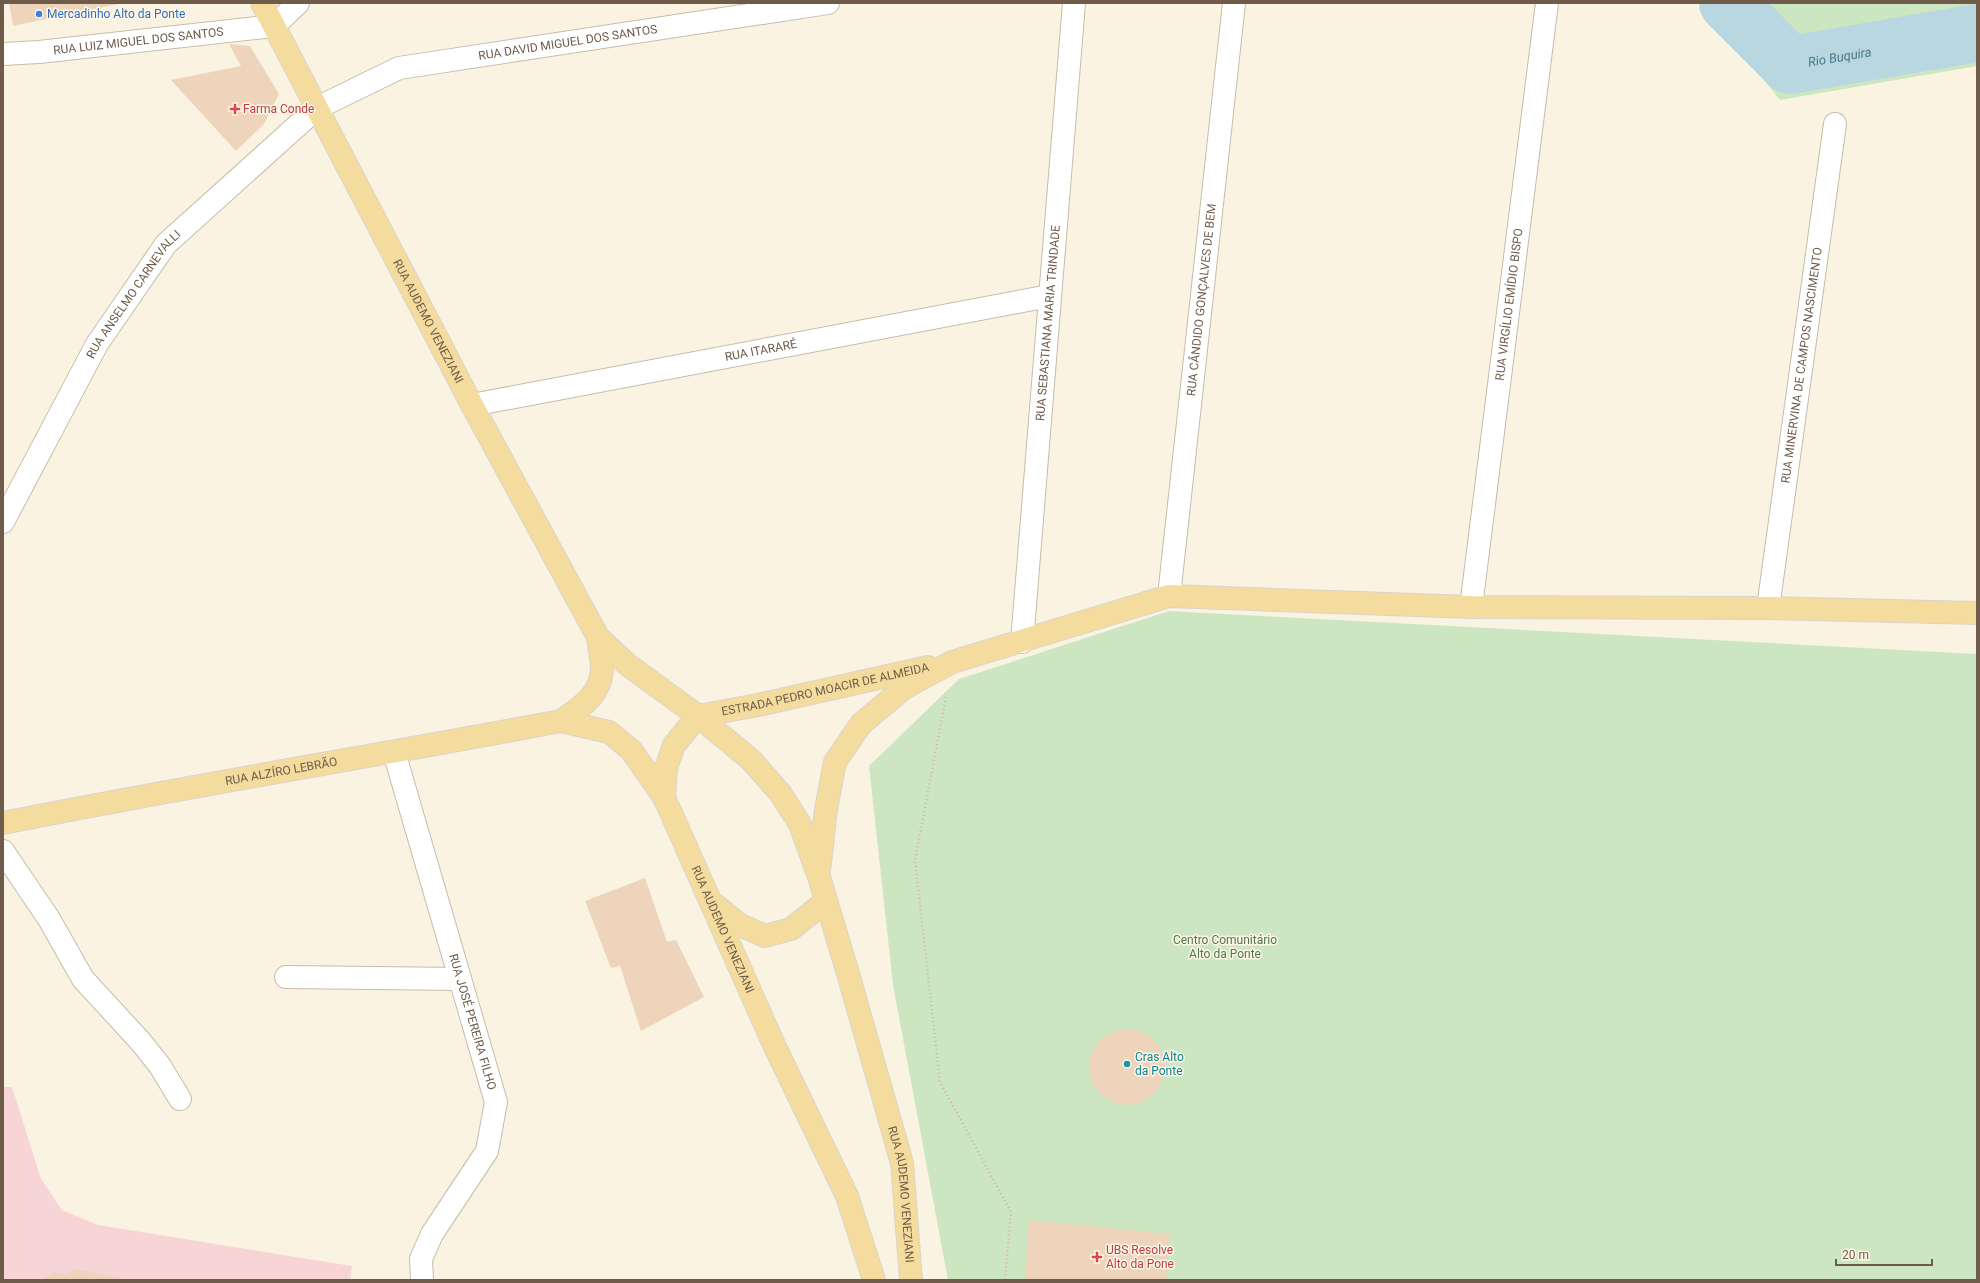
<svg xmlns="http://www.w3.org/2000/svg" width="1980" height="1283" font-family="Roboto,sans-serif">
	<rect width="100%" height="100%" fill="#faf3e2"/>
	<path fill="#f7d5d6" d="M3 1087H12L41 1179 62 1210 98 1225 352 1266 350 1280H3Z"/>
	<path fill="#cde6c2" d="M1702 3H1977V66L1780 100Z
		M1169 611 1977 654V1280H948L893 985 869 766 959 679Z"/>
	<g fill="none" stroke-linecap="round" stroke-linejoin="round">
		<path stroke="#b8d7e1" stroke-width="58" id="s1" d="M1728 3 1790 65 1977 33"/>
	</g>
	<path fill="#edd4bb" d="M9 3H118V4L13 26Z
		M229 44 250 46 279 94 264 124 236 151 171 80 241 66Z
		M645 878 667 942 676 940 704 997 641 1031 620 966 611 968 585 901Z
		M1089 1067a38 38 0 1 1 76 0a38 38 0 1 1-76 0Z
		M1029 1220 1169 1234 1167 1280H1025Z
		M75 1269 122 1279V1280H40L55 1272 65 1274Z"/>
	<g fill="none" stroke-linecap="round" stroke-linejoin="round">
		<defs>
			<g id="minor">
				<path id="s2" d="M3 54 39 52 274 26 298 3"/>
				<path id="s3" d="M472 405 1049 296"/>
				<path id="s4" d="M3 522 97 344 166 244 317 108 399 68 828 3"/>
				<path id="s5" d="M1169 596 1234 3"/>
				<path id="s6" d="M1471 607 1547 3"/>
				<path id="s7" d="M1768 608 1835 124"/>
				<path id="s8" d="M1022 642 1074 3"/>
				<path id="s9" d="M394 752 496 1102 487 1151 432 1234 421 1259 422 1280"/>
				<path d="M3 851 49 919 83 979 141 1042 160 1066 180 1099"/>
				<path d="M286 977 460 979"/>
			</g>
			<g id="major">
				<path id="s10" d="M262 3 472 405 598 637 628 665 698 716 751 760 780 793 800 824 819 877 849 977 902 1163 911 1280"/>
				<path id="s11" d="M561 721 609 732 631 750 664 797 775 1047 847 1196 874 1280"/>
				<path id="s12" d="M664 797 666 768 674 745 698 716 758 705 928 667"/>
				<path id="s13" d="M3 823C188 786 375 756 561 721 580 708 601 695 602 669 602 659 599 647 598 637"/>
				<path d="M819 872 826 809 835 762 861 724 904 688 952 662 1169 596 1471 607 1768 608 1977 613"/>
				<path d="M714 904 740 925 765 936 791 929 825 902"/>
			</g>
		</defs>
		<use href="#minor" stroke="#c9bba9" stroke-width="24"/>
		<use href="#major" stroke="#dad4d0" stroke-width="24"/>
		<path stroke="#d1b79f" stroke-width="2.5" stroke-dasharray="1 3" stroke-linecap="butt" d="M946 697 915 860 940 1082 1011 1212 1005 1280"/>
		<use href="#minor" stroke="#fff" stroke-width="22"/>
		<use href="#major" stroke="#f4dc9e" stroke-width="22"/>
	</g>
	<circle fill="#3f7fe0" stroke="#fdf7e7" stroke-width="1.5" cx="39" cy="14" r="4"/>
	<g fill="#e0444e" stroke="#fdf7e7" stroke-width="1.5">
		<path d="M233 103h4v4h4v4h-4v4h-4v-4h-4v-4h4z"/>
		<path d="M1095 1251h4v4h4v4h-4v4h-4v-4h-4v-4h4z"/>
	</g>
	<circle fill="#0f9aa8" stroke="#fdf7e7" stroke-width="1.5" cx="1127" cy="1064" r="4"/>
	<g text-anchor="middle" stroke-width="3" stroke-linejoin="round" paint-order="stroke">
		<g font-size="12" fill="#366cbe" stroke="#fdf7e7" text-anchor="start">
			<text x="47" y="18">Mercadinho Alto da Ponte</text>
		</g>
		<g font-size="12" fill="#6f5b4a" stroke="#fdf7e7">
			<text dy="4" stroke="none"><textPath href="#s2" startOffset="136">RUA LUIZ MIGUEL DOS SANTOS</textPath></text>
			<text dy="4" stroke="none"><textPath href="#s4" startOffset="788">RUA DAVID MIGUEL DOS SANTOS</textPath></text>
			<text dy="4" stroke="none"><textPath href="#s4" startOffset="263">RUA ANSELMO CARNEVALLI</textPath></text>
			<text dy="4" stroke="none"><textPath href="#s5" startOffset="298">RUA CÂNDIDO GONÇALVES DE BEM</textPath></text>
			<text dy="4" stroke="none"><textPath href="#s6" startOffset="305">RUA VIRGÍLIO EMÍDIO BISPO</textPath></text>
			<text dy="4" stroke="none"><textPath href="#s10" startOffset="359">RUA AUDEMO VENEZIANI</textPath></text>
			<text dy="4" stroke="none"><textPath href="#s8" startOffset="320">RUA SEBASTIANA MARIA TRINDADE</textPath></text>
			<text dy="4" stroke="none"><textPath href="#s3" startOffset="294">RUA ITARARÉ</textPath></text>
			<text dy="4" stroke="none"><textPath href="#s7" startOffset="245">RUA MINERVINA DE CAMPOS NASCIMENTO</textPath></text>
			<text dy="4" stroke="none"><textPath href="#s12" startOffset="221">ESTRADA PEDRO MOACIR DE ALMEIDA</textPath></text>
			<text dy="4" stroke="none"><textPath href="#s13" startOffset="283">RUA ALZÍRO LEBRÃO</textPath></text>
			<text dy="4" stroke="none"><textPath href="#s11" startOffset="280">RUA AUDEMO VENEZIANI</textPath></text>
			<text dy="4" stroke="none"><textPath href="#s9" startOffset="281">RUA JOSÉ PEREIRA FILHO</textPath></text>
			<text dy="4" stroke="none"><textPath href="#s10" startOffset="1380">RUA AUDEMO VENEZIANI</textPath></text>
		</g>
		<g font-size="12" fill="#be3a42" stroke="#fdf7e7" text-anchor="start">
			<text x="243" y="113">Farma Conde</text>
			<text x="1106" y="1254">UBS Resolve<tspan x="1106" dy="14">Alto da Pone</tspan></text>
		</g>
		<g font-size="12" fill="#517a46" stroke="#fdf7e7">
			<text x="1225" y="944">Centro Comunitário<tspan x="1225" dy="14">Alto da Ponte</tspan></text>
		</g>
		<g font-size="12" fill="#0d838f" stroke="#fdf7e7" text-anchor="start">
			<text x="1135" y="1061">Cras Alto<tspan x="1135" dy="14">da Ponte</tspan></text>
		</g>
		<g font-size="13" font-style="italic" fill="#4a7888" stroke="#fdf7e7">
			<text dy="5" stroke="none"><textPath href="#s1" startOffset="138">Rio Buquira</textPath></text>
		</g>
	</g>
	<rect width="1980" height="1283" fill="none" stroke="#6f5b4a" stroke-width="8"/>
	<path d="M1836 1259v6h96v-6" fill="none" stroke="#6f5b4a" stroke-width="2"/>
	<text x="1842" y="1259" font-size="12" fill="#6f5b4a" stroke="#fdf7e7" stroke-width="3" paint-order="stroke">20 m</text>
</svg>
